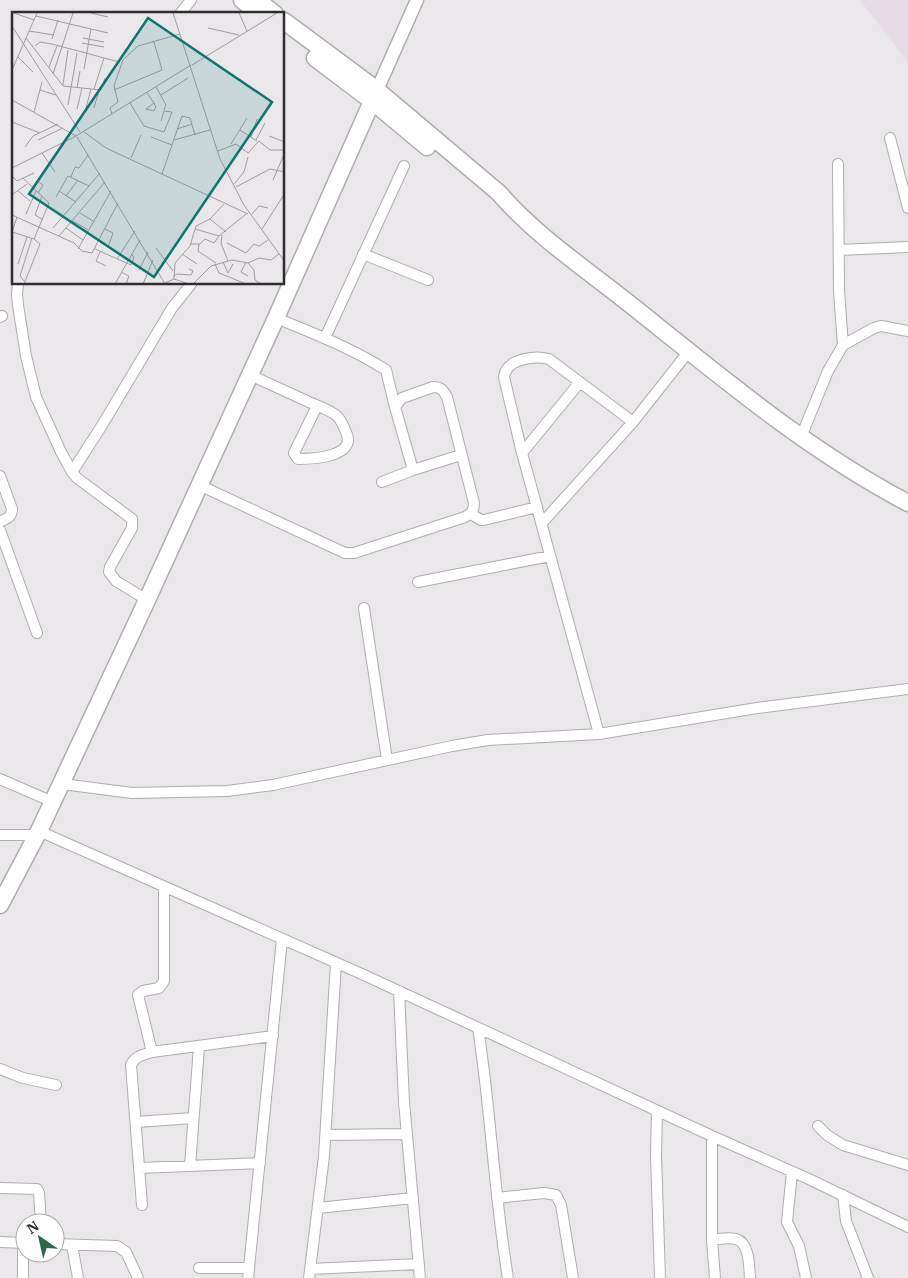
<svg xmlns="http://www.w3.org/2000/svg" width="908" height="1278" font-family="'IBM Plex Serif',serif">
	<rect width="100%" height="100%" fill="#eae7ea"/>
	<path fill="#e6dce6" d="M860 0H908V63Z"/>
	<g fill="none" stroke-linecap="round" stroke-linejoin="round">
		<defs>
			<path id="minor" d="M180 14 191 0
				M890 138 908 208
				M838 164 839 291 843 345
				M839 250 908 247
				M363 254 428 280
				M18 284 17 294 18 305 26 356 36 397 61 452 72 472 77 478 132 519V528L110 567 109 572 116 581 147 600
				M0 317 2 316
				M276 318C313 333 351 348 386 370L395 407
				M325 338 404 166
				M250 375C270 384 289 393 309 402 318 406 330 410 337 416 341 420 344 427 346 432 358 457 312 459 298 459L294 453 317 406
				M801 437 828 371 843 345 874 328 881 326 908 331
				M522 453 580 382
				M72 472 101 427 172 308 191 284
				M0 476 12 509C12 517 7 518 0 522
				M382 482 413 470 461 455
				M199 485 345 553H354L465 517C472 513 474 510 474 503L447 397C443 390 441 387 433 387L402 398 395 407 413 470
				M471 514 481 520H484L537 507
				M542 523 633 422 689 351
				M0 530 37 633
				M418 582 550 556
				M364 608 387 760
				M599 734 522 453 504 377C506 359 534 355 549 359L633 422
				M0 779 53 802
				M62 784 132 793 227 791 273 785 452 746 488 740 599 734 757 708 908 689
				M39 831 364 975 712 1136 811 1180 908 1227
				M0 835H37
				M399 991 404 1102 420 1278
				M478 1028C491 1111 494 1195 508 1278
				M152 1052 138 995 143 991 159 988 164 981V887
				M0 1069 23 1078 56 1085
				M657 1111 656 1155 660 1278
				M136 1122 193 1118
				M818 1126 827 1135 843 1145 908 1165
				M326 1135 407 1134
				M712 1136V1240L715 1278
				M190 1166 199 1047
				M139 1168 260 1163
				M792 1172 787 1222 799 1246 806 1278
				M0 1188 37 1189 39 1193 41 1223
				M843 1195 846 1221 868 1278
				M497 1198 544 1193 556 1195 561 1205 573 1278
				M142 1205 131 1065C135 1056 143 1055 152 1052L273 1036
				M318 1208 413 1198
				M712 1240C719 1239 729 1237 736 1239 750 1243 749 1267 750 1278
				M0 1242 25 1243
				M55 1244 117 1246 126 1252 138 1278
				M72 1245 78 1278
				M199 1268H249
				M310 1269 419 1264
				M23 1278V1243
				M248 1278 282 939
				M309 1278 324 1156 336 963"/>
			<path id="tertiary" d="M377 90 417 0"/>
			<path id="trunk" d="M242 0 258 14
				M257 0 275 14
				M284 21 377 90 499 193C536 236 586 269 631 305 720 376 807 450 908 503
				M315 58 372 101 427 147
				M0 905 39 831 147 600 276 318 377 90"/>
		</defs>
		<use href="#minor" stroke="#b0acb0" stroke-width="12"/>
		<use href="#tertiary" stroke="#b0acb0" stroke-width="15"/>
		<use href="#trunk" stroke="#b0acb0" stroke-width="19"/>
		<use href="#minor" stroke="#fff" stroke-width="10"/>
		<use href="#tertiary" stroke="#fff" stroke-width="12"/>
		<use href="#trunk" stroke="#fff" stroke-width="16"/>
	</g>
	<g transform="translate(12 12)">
		<rect width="272" height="272" fill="#eae7ea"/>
		<path fill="none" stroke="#9f9d9f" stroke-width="1" d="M2 1 22 8M79 1 96 5M161 1 208 147 232 193 273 250M227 1 235 19M24 4 96 21M0 14 68 120M196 16 227 23M17 19 42 23M14 26 51 74 89 78 93 66M71 26 92 30M40 27 46 8M70 31 92 35M23 34 28 30 40 32 107 50M6 45 21 60M180 53 265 1M37 55 45 34M72 57 79 17M0 58 25 1M41 62 61 1M51 73 56 38M144 75 154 93 152 98M65 76 68 59M82 77 92 46M28 78 44 83M102 78 150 58 142 30M135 81 142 91 143 94 144 95 142 99 134 97 142 91M149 83 176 66M0 88 64 124M118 91 132 114 152 120 160 100 152 99 149 109M56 93 65 41M74 96 79 77M82 96 87 78M65 97 70 76M22 100 30 70M100 102 98 96 106 90 102 74 111 48 126 34 168 22M0 110 28 121M165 117 180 112M228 118 245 129M72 120 94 136 236 202M257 124 273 130M65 125 153 272M139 125 160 133M239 125 245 107M26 128 51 116M162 128 198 118M244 128 253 111M219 132 235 106M13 135 21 124 46 112M206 139 224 132 236 141 247 129 258 138H273M30 141 43 160M119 146 129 123M0 156 64 124 179 53M150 162 170 104 178 106 183 123M0 164 5 169 22 161M59 165 63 155 67 156 76 143M261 168 273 140M25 169 31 173 26 181M222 172 232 160 236 145M224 175 258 157 273 160M6 179 18 189M47 179 64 190M1 182 15 172M54 184 66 168M44 185 56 164 77 174M68 201 81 209M14 202 24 179M240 202 247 194 256 196M0 203 62 231 70 239 80 241 106 191M5 205 0 220 22 227 37 191 11 166M30 207 23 203 30 184M198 207 214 220M61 209 76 218M41 216 88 161M54 216 71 228M93 217 101 221 96 235M183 217 207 224 234 202M250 217 273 181M210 223 209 231 216 249M47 224 93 170M215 231 234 241 242 232 247 234 256 228M178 232H188L193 227 202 231 207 224M187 232 186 239 204 251M144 236 161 259M66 237 99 179M83 237 119 253 122 245 119 242M88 240 84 249 94 254M170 242 185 252M105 247 123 219M211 250 216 261 221 252M234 250 229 260 236 264M236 251 247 246 259 248 267 242M6 252 15 225M203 252 207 261 234 272M127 258 136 240M109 260 117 264 114 272M161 264 165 262 179 263 181 259 177 257M162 267 163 251 178 234 184 214 198 207 212 192M12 269 8 264 20 226M153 271 162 267 177 272M12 272 28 232 22 227M103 272 128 228M131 272 141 248M181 272 199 254 220 248 236 251 242 258 243 268 249 272"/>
		<path fill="#0f766e" fill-opacity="0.15" stroke="#0f766e" stroke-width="2.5" d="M136 6 260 90 142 265 17 182Z"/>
		<rect width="272" height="272" fill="none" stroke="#2f2e2f" stroke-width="2.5"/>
	</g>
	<g transform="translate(40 1238) rotate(326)"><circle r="24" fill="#ffffff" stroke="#acabac"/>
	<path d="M0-4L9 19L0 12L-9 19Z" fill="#31664b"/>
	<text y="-8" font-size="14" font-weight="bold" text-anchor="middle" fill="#2f2e2f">N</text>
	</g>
</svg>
